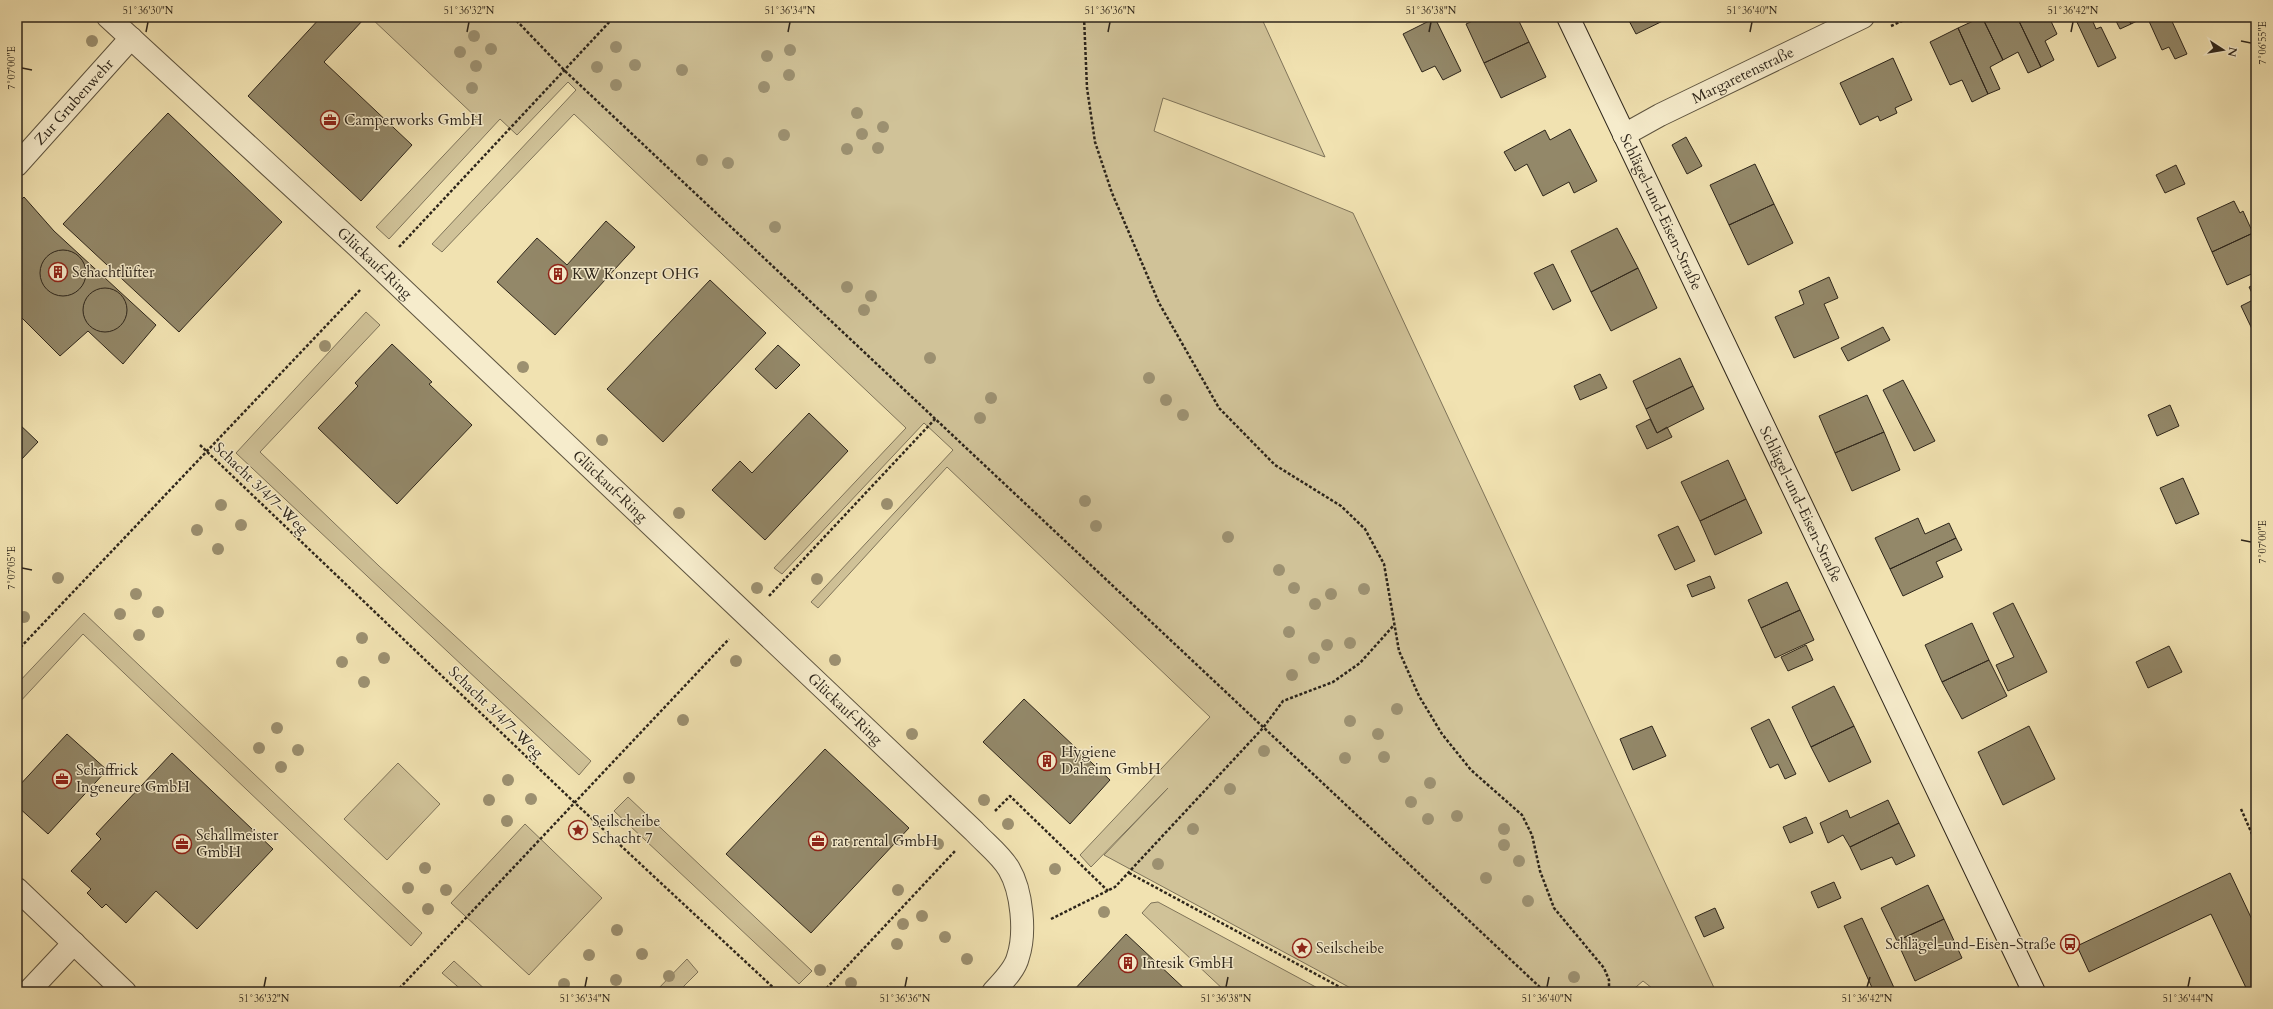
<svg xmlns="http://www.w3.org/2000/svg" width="2273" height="1009" font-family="Cardo,serif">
	<rect width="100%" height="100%" fill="#f1e2b1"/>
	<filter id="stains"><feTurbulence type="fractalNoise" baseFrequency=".005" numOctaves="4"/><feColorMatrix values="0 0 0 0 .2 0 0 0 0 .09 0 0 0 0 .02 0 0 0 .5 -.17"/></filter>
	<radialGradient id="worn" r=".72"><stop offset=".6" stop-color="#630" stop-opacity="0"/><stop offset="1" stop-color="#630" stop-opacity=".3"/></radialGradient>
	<path fill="#d0c298" stroke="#7f745a" d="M370 17H1261L1325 157 1163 98 1154 131 1353 213 1716 992H1657L1643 981 1630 992H1358L1104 855 1168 788 1091 867 1080 855 1210 717 947 467 818 608 811 602 953 450 924 423 782 574 774 568 906 428 574 114 442 252 432 244 576 90 568 82 517 135 500 119 389 239 376 227 478 119Z
		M366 312 380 325 260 452 379 566 591 761 579 775 236 453Z
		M84 613 422 933 411 946 83 634 17 705V684Z
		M398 763 440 804 387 860 344 819Z
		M628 797 812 971 799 984 614 811Z
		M525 824 602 898 529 975 451 903Z
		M1158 902 1325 992H1226L1142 913 1151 903Z
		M687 959 698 972 678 992H655Z
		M454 961 488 992H464L442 973Z"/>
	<path fill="#938869" stroke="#2e261b" d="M321 17H362L364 19 324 62 412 145 361 201 248 96Z
		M1481 17H1517L1529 42 1484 63 1466 24Z
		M1627 17H1671L1636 34Z
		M1982 17 2003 60 1990 67 2000 89 1988 94 1958 28Z
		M1982 17H2017L2041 67 2028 73 2018 52 2003 60Z
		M2017 17H2049L2057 34 2045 41 2054 60 2041 67Z
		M2083 17H2091L2096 29 2101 27 2116 58 2098 67 2076 20Z
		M2114 17H2127L2131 24 2120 29Z
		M2127 17H2142L2143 18 2131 24Z
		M2151 17H2170L2187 54 2175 59 2169 47 2162 50 2148 19Z
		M1435 18 1461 71 1443 80 1435 66 1422 72 1403 34Z
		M1958 28 1988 94 1972 102 1962 80 1950 85 1930 42Z
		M1529 42 1546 77 1501 98 1484 63Z
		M1893 58 1912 100 1895 108 1897 113 1880 121 1878 116 1860 125 1840 83Z
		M168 113 282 222 179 332 63 224Z
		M1570 129 1597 181 1574 193 1569 182 1543 196 1527 164 1515 171 1504 152 1545 130 1550 140Z
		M1686 137 1702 166 1687 174 1672 145Z
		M1755 164 1774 204 1729 225 1710 185Z
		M2176 165 2185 184 2165 193 2156 175Z
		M24 197 54 231 156 325 123 364 88 331 60 356 17 313V204Z
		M2234 201 2240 213 2243 211 2253 233 2212 252 2197 218Z
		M1774 204 1793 243 1748 265 1729 225Z
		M606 221 635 247 555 335 497 282 537 238 567 265Z
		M1617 228 1638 268 1591 292 1571 251Z
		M2253 233 2256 240V272L2227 285 2212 252Z
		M40 273a23 23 0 1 1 46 0a23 23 0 1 1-46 0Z
		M1553 264 1571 301 1553 310 1534 273Z
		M1638 268 1657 308 1611 331 1591 292Z
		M1829 277 1838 298 1824 304 1839 338 1794 358 1775 317 1804 304 1799 291Z
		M710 280 766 333 663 442 607 389Z
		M2256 284V327L2252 329 2241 306 2255 299 2249 287Z
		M83 310a22 22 0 1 1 44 0a22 22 0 1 1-44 0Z
		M1883 327 1890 340 1848 361 1841 348Z
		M2256 327V339L2252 329Z
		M392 344 432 382 429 384 472 425 397 504 318 428 358 386 355 383Z
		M778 345 800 365 776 389 755 369Z
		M1680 358 1693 386 1646 409 1633 381Z
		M1600 374 1607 388 1580 400 1574 386Z
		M1903 380 1935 441 1914 451 1883 390Z
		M1693 386 1704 409 1657 433 1646 409Z
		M1867 395 1884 432 1835 453 1819 416Z
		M2170 405 2179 426 2157 436 2148 415Z
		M809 413 848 451 765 540 712 490 740 461 752 473Z
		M1650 419 1657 433 1667 427 1672 437 1647 449 1636 426Z
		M17 422 38 442 20 461 17 458Z
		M1884 432 1900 470 1852 491 1835 453Z
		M1728 460 1746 499 1700 521 1681 482Z
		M2183 478 2199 514 2176 524 2160 488Z
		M1746 499 1762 533 1715 555 1700 521Z
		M1918 518 1925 534 1949 523 1956 538 1890 569 1875 538Z
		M1678 526 1695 561 1675 570 1658 535Z
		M1956 538 1962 550 1936 562 1943 577 1903 596 1890 569Z
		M1710 576 1715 588 1692 597 1687 585Z
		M1787 582 1800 610 1761 628 1748 600Z
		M2013 603 2047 672 2008 691 1996 665 2014 657 1993 613Z
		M1800 610 1814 640 1775 658 1761 628Z
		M1972 623 1989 660 1942 682 1925 645Z
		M1806 645 1813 660 1788 671 1781 657Z
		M2169 646 2182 672 2148 688 2136 662Z
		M1989 660 2007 696 1962 719 1942 682Z
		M1834 686 1854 726 1811 747 1792 707Z
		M1024 699 1110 780 1070 824 983 742Z
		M1769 719 1796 774 1785 779 1778 764 1770 768 1751 728Z
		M1652 726 1666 756 1633 770 1620 739Z
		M1854 726 1871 762 1829 782 1811 747Z
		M2029 726 2055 779 2003 805 1978 752Z
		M67 734 107 770 48 834 17 806V788Z
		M825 749 909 828 811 933 726 854Z
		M172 753 273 849 197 929 156 891 126 923 106 904 102 908 87 893 91 889 71 871 101 839 96 834Z
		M1888 800 1899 823 1850 847 1843 835 1828 843 1820 823 1847 810 1850 818Z
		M1806 817 1813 833 1790 843 1783 827Z
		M1899 823 1915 856 1896 865 1892 857 1861 870 1850 847Z
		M2230 873 2256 928V988L2248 992 2211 914 2089 972 2077 946Z
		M1834 882 1841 898 1818 908 1811 892Z
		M1928 885 1944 919 1897 941 1881 908Z
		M1715 908 1724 928 1704 937 1695 917Z
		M1862 918 1896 992H1874L1844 926Z
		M1944 919 1962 958 1915 981 1897 941Z
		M1126 934 1188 992H1072Z"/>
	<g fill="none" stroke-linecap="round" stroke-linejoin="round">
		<defs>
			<g id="street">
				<path id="s1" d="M108 17 358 247 974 831C985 843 1001 855 1009 869 1022 891 1026 933 1018 957 1015 970 1002 982 993 992"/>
				<path id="s2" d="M1624 135 1660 115 1863 17"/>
				<path id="s3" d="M17 165 131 38"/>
				<path d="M17 889 125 992"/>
				<path d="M28 992 74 943"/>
			</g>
			<g id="secondary">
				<path id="s4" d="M1568 17 2034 992"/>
			</g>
		</defs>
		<use href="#street" stroke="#5f5540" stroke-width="24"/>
		<use href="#secondary" stroke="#2e261b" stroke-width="24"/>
		<path stroke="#2e261b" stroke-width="2.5" stroke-dasharray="3 2" stroke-linecap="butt" d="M513 17 564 70 1545 992
			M1084 17 1087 88 1095 142 1112 193 1159 303 1219 408 1275 465 1341 506 1365 529 1384 564 1399 651 1419 696 1442 734 1471 770 1522 815 1532 835 1540 871 1554 908 1604 968 1609 980V992
			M1891 26 1911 17
			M399 247 614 17
			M200 445 575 803 778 992
			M769 596 936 418
			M17 651 361 289
			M2241 809 2256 843
			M995 811 1010 796 1108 891
			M1129 873 1349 992
			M1051 919 1115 887 1263 728 1283 701 1333 682 1360 663 1394 625
			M396 992 729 639
			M823 992 955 851"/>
		<use href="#street" stroke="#f6eccc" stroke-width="22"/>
		<use href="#secondary" stroke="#f6eccc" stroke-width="22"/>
	</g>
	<g fill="#9c9070">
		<circle cx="474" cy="36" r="6"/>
		<circle cx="92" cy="41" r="6"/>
		<circle cx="616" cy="47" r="6"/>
		<circle cx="491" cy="49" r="6"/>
		<circle cx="790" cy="50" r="6"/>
		<circle cx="460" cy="52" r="6"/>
		<circle cx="767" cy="56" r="6"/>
		<circle cx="635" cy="65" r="6"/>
		<circle cx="476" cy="66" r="6"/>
		<circle cx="597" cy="67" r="6"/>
		<circle cx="682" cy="70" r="6"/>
		<circle cx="789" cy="75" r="6"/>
		<circle cx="616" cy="85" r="6"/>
		<circle cx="764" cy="87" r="6"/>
		<circle cx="472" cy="88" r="6"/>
		<circle cx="857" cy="113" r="6"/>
		<circle cx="883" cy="127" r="6"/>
		<circle cx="862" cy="134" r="6"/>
		<circle cx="784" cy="135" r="6"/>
		<circle cx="878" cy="148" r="6"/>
		<circle cx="847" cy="149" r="6"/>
		<circle cx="702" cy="160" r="6"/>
		<circle cx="728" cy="163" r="6"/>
		<circle cx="775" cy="227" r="6"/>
		<circle cx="847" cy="287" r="6"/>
		<circle cx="871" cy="296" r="6"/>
		<circle cx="864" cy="310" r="6"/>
		<circle cx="325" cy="346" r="6"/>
		<circle cx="930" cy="358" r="6"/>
		<circle cx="523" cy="367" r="6"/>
		<circle cx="1149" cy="378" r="6"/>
		<circle cx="991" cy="398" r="6"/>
		<circle cx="1166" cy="400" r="6"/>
		<circle cx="1183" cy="415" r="6"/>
		<circle cx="980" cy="418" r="6"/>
		<circle cx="602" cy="440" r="6"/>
		<circle cx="1085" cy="501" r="6"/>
		<circle cx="887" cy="504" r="6"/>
		<circle cx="221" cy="505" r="6"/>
		<circle cx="679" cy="513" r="6"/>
		<circle cx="241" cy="525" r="6"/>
		<circle cx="1096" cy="526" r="6"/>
		<circle cx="197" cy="530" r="6"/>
		<circle cx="1228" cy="537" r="6"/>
		<circle cx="218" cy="549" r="6"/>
		<circle cx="1279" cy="570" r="6"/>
		<circle cx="58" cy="578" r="6"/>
		<circle cx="817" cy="579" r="6"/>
		<circle cx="757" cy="588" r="6"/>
		<circle cx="1294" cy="588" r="6"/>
		<circle cx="1364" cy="589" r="6"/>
		<circle cx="136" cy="594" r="6"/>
		<circle cx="1331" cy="594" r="6"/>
		<circle cx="1315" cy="604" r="6"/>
		<circle cx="158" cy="612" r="6"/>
		<circle cx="120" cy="614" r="6"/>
		<circle cx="24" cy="617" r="6"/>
		<circle cx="1289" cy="632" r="6"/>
		<circle cx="139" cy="635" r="6"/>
		<circle cx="362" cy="638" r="6"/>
		<circle cx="1350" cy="643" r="6"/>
		<circle cx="1327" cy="645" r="6"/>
		<circle cx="384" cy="658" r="6"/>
		<circle cx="1314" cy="658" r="6"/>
		<circle cx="835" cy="660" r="6"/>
		<circle cx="736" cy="661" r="6"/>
		<circle cx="342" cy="662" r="6"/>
		<circle cx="1292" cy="675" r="6"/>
		<circle cx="364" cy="682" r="6"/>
		<circle cx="1397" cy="709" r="6"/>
		<circle cx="683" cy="720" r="6"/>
		<circle cx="1350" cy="721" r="6"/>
		<circle cx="277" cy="728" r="6"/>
		<circle cx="912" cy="734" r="6"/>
		<circle cx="1378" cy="734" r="6"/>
		<circle cx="259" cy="748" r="6"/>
		<circle cx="298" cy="750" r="6"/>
		<circle cx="1264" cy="751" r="6"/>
		<circle cx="1384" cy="757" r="6"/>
		<circle cx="1345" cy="758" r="6"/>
		<circle cx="281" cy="767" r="6"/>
		<circle cx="629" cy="778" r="6"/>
		<circle cx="508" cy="780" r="6"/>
		<circle cx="1430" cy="783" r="6"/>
		<circle cx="1230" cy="789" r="6"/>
		<circle cx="531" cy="799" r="6"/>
		<circle cx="489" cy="800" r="6"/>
		<circle cx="984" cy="800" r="6"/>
		<circle cx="1411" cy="802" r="6"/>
		<circle cx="1457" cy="816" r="6"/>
		<circle cx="1428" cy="819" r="6"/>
		<circle cx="507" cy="821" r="6"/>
		<circle cx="1008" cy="824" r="6"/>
		<circle cx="1193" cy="829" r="6"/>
		<circle cx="1504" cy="829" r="6"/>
		<circle cx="938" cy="844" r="6"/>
		<circle cx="1504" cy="845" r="6"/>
		<circle cx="1519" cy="861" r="6"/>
		<circle cx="1158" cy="864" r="6"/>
		<circle cx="425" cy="868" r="6"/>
		<circle cx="1055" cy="869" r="6"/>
		<circle cx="1486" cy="878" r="6"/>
		<circle cx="408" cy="888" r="6"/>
		<circle cx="446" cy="890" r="6"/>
		<circle cx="898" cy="890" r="6"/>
		<circle cx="1528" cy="901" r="6"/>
		<circle cx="428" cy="909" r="6"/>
		<circle cx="1104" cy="912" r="6"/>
		<circle cx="922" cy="916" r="6"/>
		<circle cx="903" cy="924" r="6"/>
		<circle cx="617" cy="930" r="6"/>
		<circle cx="945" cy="937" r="6"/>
		<circle cx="897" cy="944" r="6"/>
		<circle cx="642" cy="954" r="6"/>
		<circle cx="589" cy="955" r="6"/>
		<circle cx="967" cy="959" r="6"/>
		<circle cx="820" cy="970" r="6"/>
		<circle cx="669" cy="976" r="6"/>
		<circle cx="1574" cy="977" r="6"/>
		<circle cx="616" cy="980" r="6"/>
		<circle cx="851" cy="983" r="6"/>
		<circle cx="564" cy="984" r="6"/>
	</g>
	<path fill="none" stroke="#2e261b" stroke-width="1.5" d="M146 32 148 22M467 32 469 22M788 32 790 22M1108 32 1110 22M1429 32 1431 22M1750 32 1752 22M2071 32 2073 22M2241 41 2251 43M22 68 32 70M2241 540 2251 542M22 568 32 570M264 987 266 977M585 987 587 977M905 987 907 977M1226 987 1228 977M1547 987 1549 977M1867 987 1870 977M2188 987 2190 977"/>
	<defs>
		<symbol id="office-ring" viewBox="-11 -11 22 22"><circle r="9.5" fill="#f6eccc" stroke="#8f2418" stroke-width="1.5"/><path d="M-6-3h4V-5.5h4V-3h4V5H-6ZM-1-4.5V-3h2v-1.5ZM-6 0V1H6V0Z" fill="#8f2418"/></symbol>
		<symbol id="building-ring" viewBox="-11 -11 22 22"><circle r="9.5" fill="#f6eccc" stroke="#8f2418" stroke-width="1.5"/><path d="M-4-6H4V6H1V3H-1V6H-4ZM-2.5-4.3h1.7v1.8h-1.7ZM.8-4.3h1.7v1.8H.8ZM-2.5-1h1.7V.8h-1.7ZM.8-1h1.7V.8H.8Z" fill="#8f2418"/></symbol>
		<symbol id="sight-ring" viewBox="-11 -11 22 22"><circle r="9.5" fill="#f6eccc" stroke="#8f2418" stroke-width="1.5"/><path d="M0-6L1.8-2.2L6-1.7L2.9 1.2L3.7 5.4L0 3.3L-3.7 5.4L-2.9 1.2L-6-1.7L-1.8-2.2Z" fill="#8f2418"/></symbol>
		<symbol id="bus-ring" viewBox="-11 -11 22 22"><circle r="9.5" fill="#f6eccc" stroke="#8f2418" stroke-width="1.5"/><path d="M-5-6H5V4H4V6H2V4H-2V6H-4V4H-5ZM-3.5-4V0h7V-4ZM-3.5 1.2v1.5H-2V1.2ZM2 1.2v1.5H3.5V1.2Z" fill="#8f2418"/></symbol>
	</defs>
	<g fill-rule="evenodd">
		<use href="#office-ring" x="319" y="109" width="22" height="22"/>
		<use href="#building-ring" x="47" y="261" width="22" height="22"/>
		<use href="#building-ring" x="547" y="263" width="22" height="22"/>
		<use href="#building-ring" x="1036" y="750" width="22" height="22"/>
		<use href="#office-ring" x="51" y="768" width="22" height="22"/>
		<use href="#sight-ring" x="567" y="819" width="22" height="22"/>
		<use href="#office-ring" x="807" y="830" width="22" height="22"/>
		<use href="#office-ring" x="171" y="833" width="22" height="22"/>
		<use href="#bus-ring" x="2059" y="933" width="22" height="22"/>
		<use href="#sight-ring" x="1291" y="937" width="22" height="22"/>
		<use href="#building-ring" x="1117" y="952" width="22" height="22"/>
	</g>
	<g text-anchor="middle" stroke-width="3" stroke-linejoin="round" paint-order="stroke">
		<g font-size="15" fill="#2e261b" stroke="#f6eccc">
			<text dy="5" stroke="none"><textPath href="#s2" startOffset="133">Margaretenstraße</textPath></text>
			<text dy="5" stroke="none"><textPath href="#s3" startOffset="85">Zur Grubenwehr</textPath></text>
			<text dy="5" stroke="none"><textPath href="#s4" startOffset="216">Schlägel-und-Eisen-Straße</textPath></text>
			<text dy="5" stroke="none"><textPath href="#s1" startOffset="363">Glückauf-Ring</textPath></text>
			<text dy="5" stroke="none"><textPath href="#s1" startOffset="687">Glückauf-Ring</textPath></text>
			<text transform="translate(261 488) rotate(44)" y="5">Schacht 3/4/7-Weg</text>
			<text dy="5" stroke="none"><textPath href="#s4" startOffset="540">Schlägel-und-Eisen-Straße</textPath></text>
			<text dy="5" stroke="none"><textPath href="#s1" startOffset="1011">Glückauf-Ring</textPath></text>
			<text transform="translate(496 712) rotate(44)" y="5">Schacht 3/4/7-Weg</text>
		</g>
		<g font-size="15" fill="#2e261b" stroke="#f6eccc" text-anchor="start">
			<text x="344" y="125">Camperworks GmbH</text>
			<text x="72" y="277">Schachtlüfter</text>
			<text x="572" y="279">KW Konzept OHG</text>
			<text x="1061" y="757">Hygiene<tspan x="1061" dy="17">Daheim GmbH</tspan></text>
			<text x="76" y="775">Schaffrick<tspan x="76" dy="17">Ingeneure GmbH</tspan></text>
			<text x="592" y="826">Seilscheibe<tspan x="592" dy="17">Schacht 7</tspan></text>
			<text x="196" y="840">Schallmeister<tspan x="196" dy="17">GmbH</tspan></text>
			<text x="832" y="846">rat rental GmbH</text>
			<text x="2056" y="949" text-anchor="end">Schlägel-und-Eisen-Straße</text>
			<text x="1316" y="953">Seilscheibe</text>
			<text x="1142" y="968">Intesik GmbH</text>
		</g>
	</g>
	<rect width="2273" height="1009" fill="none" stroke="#f1e2b1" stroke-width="44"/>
	<g transform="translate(2223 50) rotate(102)" stroke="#f6eccc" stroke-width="3" paint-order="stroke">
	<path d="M0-3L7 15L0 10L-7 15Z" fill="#2e261b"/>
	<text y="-6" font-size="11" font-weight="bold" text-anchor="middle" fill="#2e261b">N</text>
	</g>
	<rect x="22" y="22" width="2229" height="965" fill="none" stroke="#2e261b" stroke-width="1.5"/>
	<g font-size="10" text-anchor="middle" fill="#2e261b">
		<text x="148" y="14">51°36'30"N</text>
		<text x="469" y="14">51°36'32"N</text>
		<text x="790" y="14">51°36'34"N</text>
		<text x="1110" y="14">51°36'36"N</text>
		<text x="1431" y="14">51°36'38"N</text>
		<text x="1752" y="14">51°36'40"N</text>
		<text x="2073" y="14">51°36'42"N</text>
		<text transform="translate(2262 43) rotate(-90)" y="4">7°06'55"E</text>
		<text transform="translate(11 68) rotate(-90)" y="4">7°07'00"E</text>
		<text transform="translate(2262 542) rotate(-90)" y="4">7°07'00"E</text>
		<text transform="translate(11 568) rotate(-90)" y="4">7°07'05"E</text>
		<text x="264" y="1002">51°36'32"N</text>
		<text x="585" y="1002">51°36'34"N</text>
		<text x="905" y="1002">51°36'36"N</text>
		<text x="1226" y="1002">51°36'38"N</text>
		<text x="1547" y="1002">51°36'40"N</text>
		<text x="1867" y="1002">51°36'42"N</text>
		<text x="2188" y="1002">51°36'44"N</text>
	</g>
	<rect width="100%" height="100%" filter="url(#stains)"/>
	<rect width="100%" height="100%" fill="url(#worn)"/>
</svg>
